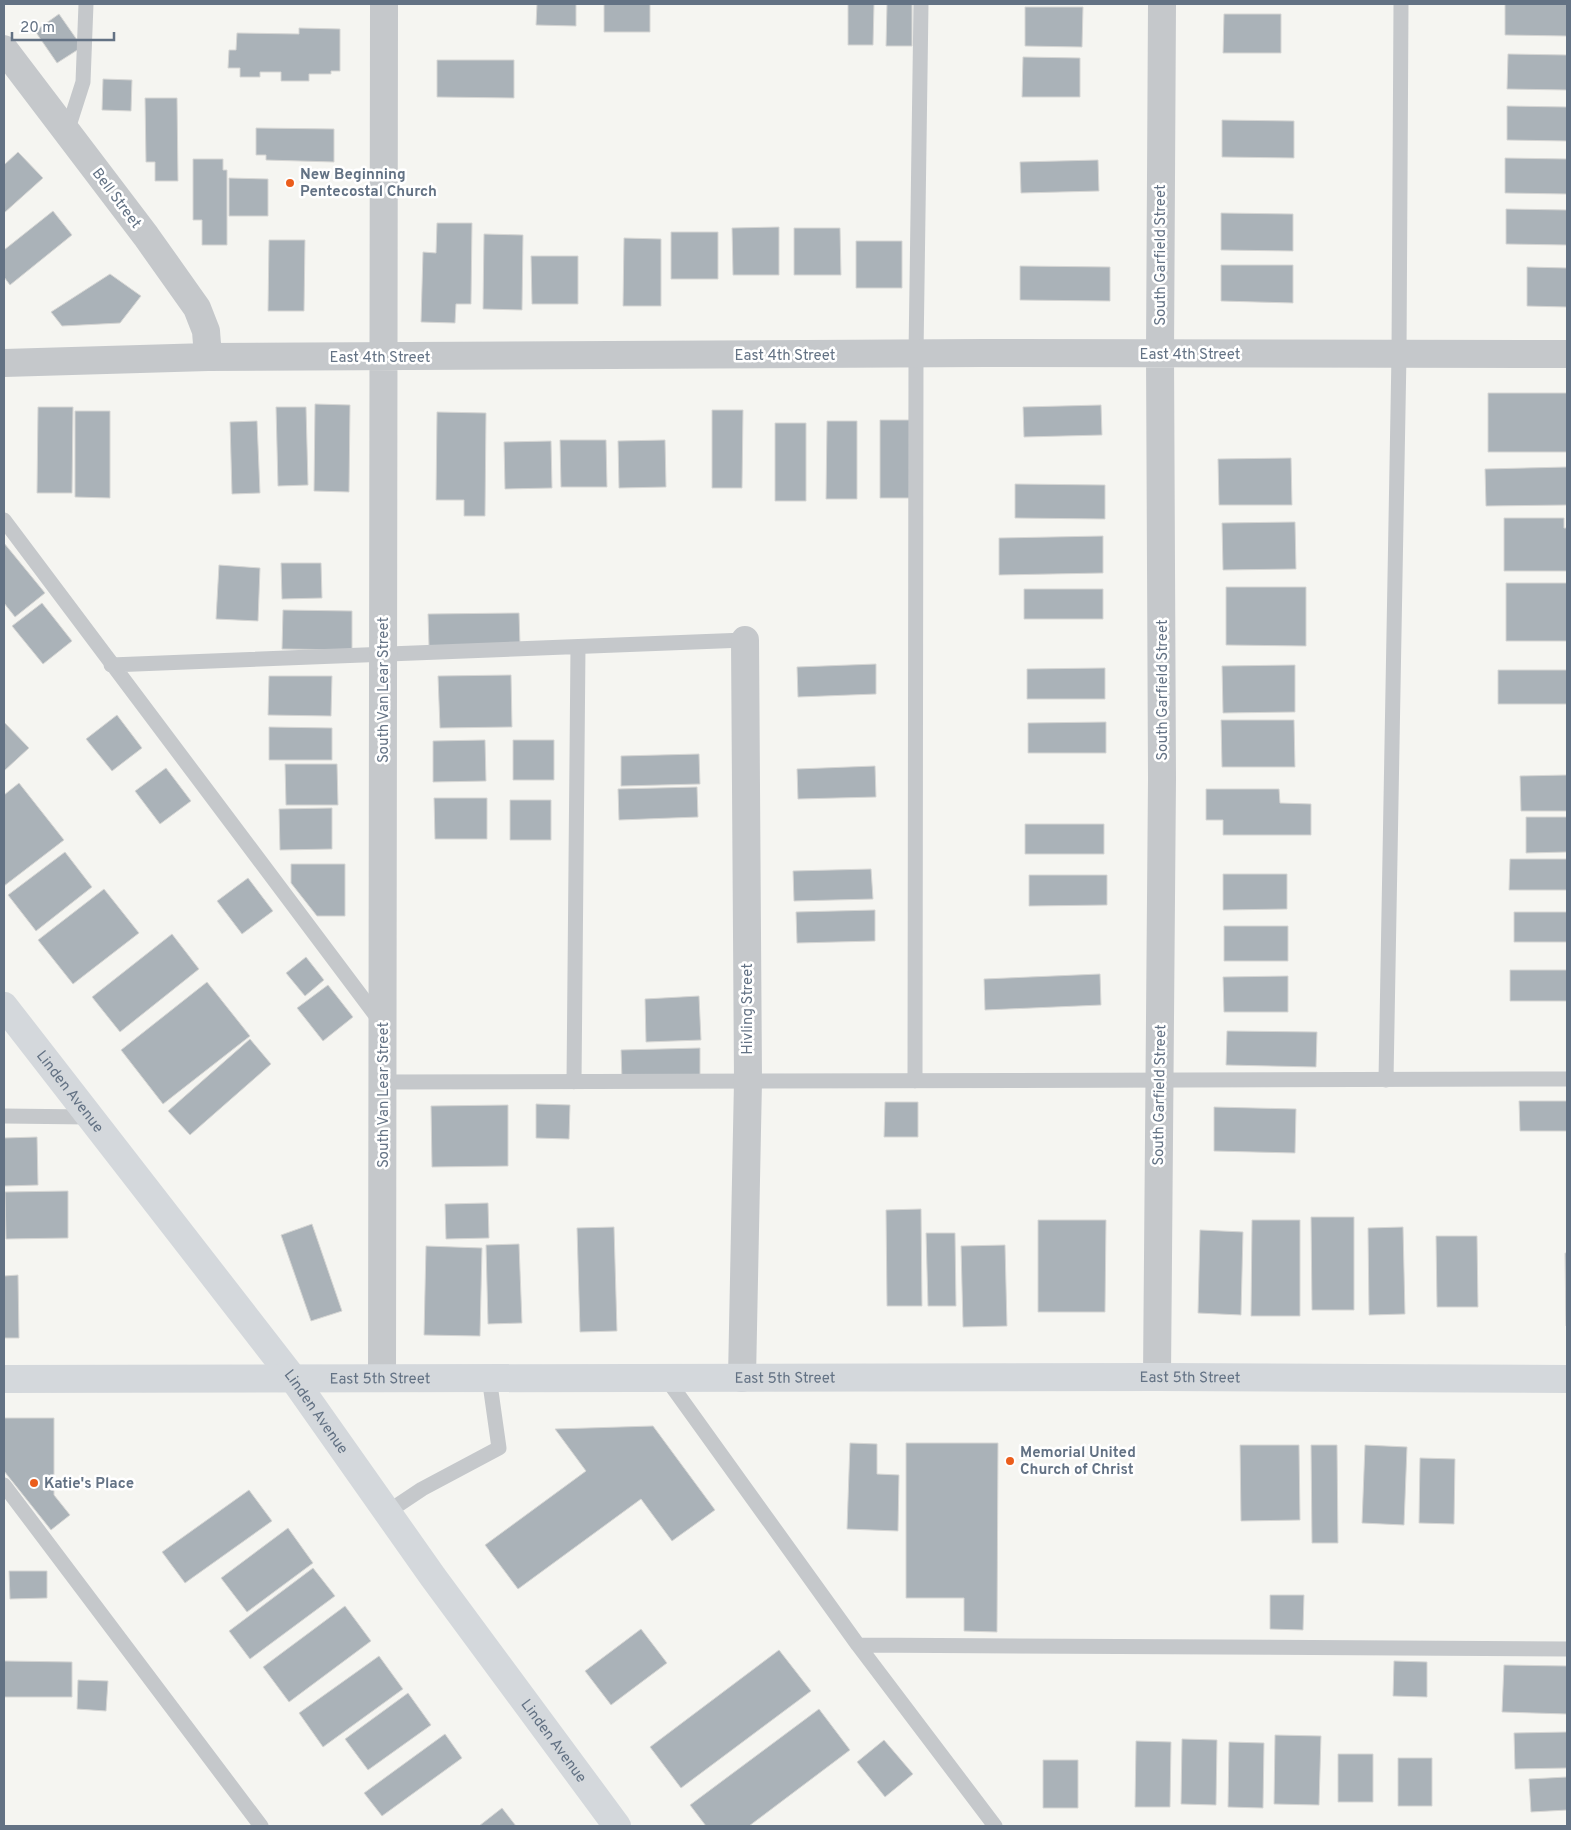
<svg xmlns="http://www.w3.org/2000/svg" width="1571" height="1830" font-family="Overpass,sans-serif">
	<rect width="100%" height="100%" fill="#f5f5f1"/>
	<path fill="#aab2b8" stroke="#d6d6d4" d="M537 4H576V26L536 25Z
		M604 4H650V32H604Z
		M848 4H874L873 45H848Z
		M887 4H912V46H886Z
		M1505 4H1567V36L1505 35Z
		M1025 7H1083L1082 47 1025 46Z
		M59 14 82 47 57 63 35 31Z
		M1224 14H1281V53H1223Z
		M299 28 340 29V71H331V74H309V81H281V72H260V77H240V68H228L229 50H236L237 33 299 34Z
		M1508 54 1567 55V90L1507 89Z
		M1023 57 1080 58V97H1022Z
		M437 60H514V98L437 97Z
		M103 79 132 80 131 111 102 110Z
		M145 98H177L178 181H155V162H146Z
		M1507 106 1567 107V141L1507 140Z
		M1222 120 1294 121V158L1222 157Z
		M256 128 334 129V162L266 160V155H256Z
		M18 152 43 178 4 213V165Z
		M1505 158 1567 159V194L1505 193Z
		M193 159H223V170H227V245H202V220H193Z
		M1098 160 1099 191 1021 193 1020 162Z
		M229 178 268 179V216H229Z
		M1506 209 1567 210V245L1506 244Z
		M53 211 72 235 10 285 4 277V250Z
		M1221 213 1293 214V251L1221 250Z
		M437 223H472L471 304H456L455 323 421 322 423 252 436 253Z
		M779 227V275H733L732 228Z
		M794 228H840L841 275H794Z
		M671 232H718V279H671Z
		M484 234 523 235 522 310 483 309Z
		M624 238 661 239V306H623Z
		M269 240H305L304 311H268Z
		M856 241H902V288H856Z
		M531 256H578V304H532Z
		M1221 265H1293V303L1221 301Z
		M1020 266 1110 267V301L1020 300Z
		M1527 267 1567 268V307L1527 306Z
		M110 274 141 296 120 323 62 326 51 312Z
		M1488 393H1567V452H1488Z
		M315 404 350 405 349 492 314 491Z
		M1101 405 1102 435 1024 437 1023 407Z
		M38 407H73L72 493H37Z
		M276 407H306L308 485 278 486Z
		M712 410H743L742 488H712Z
		M75 411H110V498L75 497Z
		M437 412 486 413 485 516H464V500H436Z
		M880 420H910V498H880Z
		M257 421 260 493 232 494 230 422Z
		M827 421H857V499H826Z
		M775 423H806V501H775Z
		M560 440H606L607 487H561Z
		M665 440 666 487 619 488 618 441Z
		M551 441 552 488 505 489 504 442Z
		M1291 458 1292 505H1219L1218 459Z
		M1567 467V505L1486 506 1485 469Z
		M1015 484 1105 485V519L1015 518Z
		M1504 518H1564V528H1567V571H1504Z
		M1295 522 1296 569 1223 570 1222 523Z
		M1103 536V573L999 575V538Z
		M4 543 45 593 15 617 4 603Z
		M281 563H321L322 598 282 599Z
		M219 565 260 568 258 621 216 619Z
		M1506 583H1567V641H1506Z
		M1226 587H1306V646L1226 645Z
		M1024 589H1103V619H1024Z
		M42 603 72 641 43 664 12 626Z
		M283 610 352 611V650L282 649Z
		M519 613 520 645 429 646 428 614Z
		M876 664V694L798 697 797 667Z
		M1295 665V712L1223 713 1222 666Z
		M1105 668V699H1027V669Z
		M1498 670H1567V704H1498Z
		M511 675 512 727 440 728 438 676Z
		M269 676H332L331 716 268 715Z
		M117 715 142 748 112 771 86 739Z
		M1221 720H1294L1295 767H1222Z
		M4 722 29 748 4 771Z
		M1106 722V753H1028V723Z
		M269 727 332 728V760H269Z
		M485 740 486 781 433 782V741Z
		M513 740H554V780H513Z
		M699 754 700 784 621 786V756Z
		M285 764H337L338 805H286Z
		M875 766 876 797 798 799 797 769Z
		M166 768 191 801 160 824 135 791Z
		M1567 775V811H1521L1520 776Z
		M19 783 64 840 4 886V795Z
		M697 787 698 817 619 820 618 789Z
		M1206 789H1279L1280 803 1311 804V835H1223V820H1206Z
		M434 798H487V839H435Z
		M510 800H551V840H510Z
		M332 808V849L280 850 279 809Z
		M1526 817H1567V852L1526 853Z
		M1025 824H1104V854H1025Z
		M65 852 92 887 36 931 8 895Z
		M1510 859H1567V890H1509Z
		M291 864H345V916H317L291 883Z
		M871 869 873 899 794 901 793 871Z
		M1223 874H1287V909L1223 910Z
		M1029 875H1107V905L1029 906Z
		M248 878 273 911 242 934 217 901Z
		M104 889 139 933 73 984 38 940Z
		M875 910V941L797 943 796 912Z
		M1514 912H1567V942H1514Z
		M1224 926H1288V961H1224Z
		M172 934 199 969 120 1032 92 997Z
		M306 957 324 980 305 996 286 973Z
		M1510 970H1567V1001H1510Z
		M1100 974 1101 1005 985 1010 984 979Z
		M1288 976V1012H1224L1223 977Z
		M207 982 250 1036 163 1104 121 1050Z
		M328 985 353 1017 323 1041 297 1008Z
		M699 996 701 1040 646 1042 645 999Z
		M1227 1031 1317 1032 1316 1067 1226 1065Z
		M250 1039 271 1064 190 1135 168 1111Z
		M700 1048V1078L622 1080 621 1050Z
		M1519 1101H1567V1131H1520Z
		M885 1102H918V1137H884Z
		M536 1104 570 1105 569 1139 536 1138Z
		M508 1105V1166L432 1167 431 1106Z
		M1214 1107 1296 1109 1295 1153 1214 1151Z
		M37 1137 38 1185 4 1186V1138Z
		M68 1191V1238L6 1239 5 1192Z
		M488 1203 489 1238 446 1239 445 1204Z
		M921 1209 922 1306H887L886 1210Z
		M1311 1217H1354V1310H1312Z
		M1038 1220H1106L1105 1312H1038Z
		M1252 1220H1300V1316H1251Z
		M312 1224 342 1311 311 1321 281 1235Z
		M614 1227 617 1331 580 1332 577 1228Z
		M1403 1227 1405 1314 1369 1315 1368 1228Z
		M1200 1230 1243 1232 1241 1315 1198 1313Z
		M926 1233H955L956 1306H928Z
		M1436 1236H1477L1478 1307H1437Z
		M519 1244 522 1323 488 1324 486 1245Z
		M1005 1245 1007 1326 963 1327 961 1246Z
		M426 1246 482 1248 480 1336 424 1335Z
		M1565 1253H1567V1326H1566Z
		M18 1275 19 1338H4V1276Z
		M4 1418H54V1495L70 1515 51 1530 4 1471Z
		M653 1426 715 1510 672 1541 641 1499 518 1589 485 1545 586 1471 555 1429Z
		M850 1443 877 1444V1474L899 1475 898 1531 847 1529Z
		M906 1443H998L997 1632 964 1631V1598H906Z
		M1240 1445H1299L1300 1520 1241 1521Z
		M1311 1445H1337L1338 1543H1312Z
		M1365 1445 1407 1447 1404 1525 1362 1523Z
		M1420 1458 1455 1459 1454 1524 1419 1523Z
		M249 1490 272 1521 185 1583 162 1552Z
		M288 1528 313 1563 247 1612 221 1578Z
		M313 1568 335 1596 250 1659 229 1631Z
		M9 1571H47V1598L10 1599Z
		M1270 1595H1304L1303 1630 1270 1629Z
		M345 1606 371 1641 289 1702 263 1667Z
		M641 1629 667 1663 611 1705 585 1671Z
		M779 1650 811 1691 681 1788 650 1747Z
		M379 1656 403 1689 323 1747 299 1713Z
		M4 1661 72 1662V1697H4Z
		M1394 1661 1427 1662V1697L1393 1696Z
		M1504 1665 1567 1666V1714L1502 1712Z
		M78 1680 108 1681 106 1711 77 1709Z
		M408 1693 431 1725 368 1770 345 1739Z
		M819 1709 850 1750 749 1826H706L690 1805Z
		M1567 1732V1768L1515 1769 1514 1733Z
		M445 1734 462 1758 382 1816 364 1793Z
		M1275 1735 1321 1736 1319 1805 1274 1804Z
		M1182 1739 1217 1740 1216 1805 1181 1804Z
		M884 1740 913 1774 885 1797 857 1762Z
		M1136 1741 1171 1742 1170 1807H1135Z
		M1229 1742 1264 1743 1263 1808 1228 1807Z
		M1338 1754H1373V1802H1338Z
		M1398 1758H1432V1806H1398Z
		M1043 1760H1078V1808H1043Z
		M1567 1777V1810L1531 1812 1529 1779Z
		M502 1808 516 1826H479Z"/>
	<g fill="none" stroke-linecap="round" stroke-linejoin="round">
		<path stroke="#c5c8cb" stroke-width="15" d="M67 132 83 82 86 4
			M4 520 380 1021
			M111 665 745 640
			M1386 1080 1399 354 1401 4
			M915 1081 916 354 921 4
			M383 1082 1567 1079
			M574 1082 578 647
			M4 1116 89 1117
			M666 1378 858 1645 995 1826
			M4 1485 261 1826
			M386 1513 422 1489 499 1448 489 1377
			M858 1645 1567 1649"/>
		<path stroke="#c5c8cb" stroke-width="28" d="M4 49 146 236 197 308 206 331 208 357
			M4 363 208 357 983 353 1567 354
			M382 1377 384 4
			M1157 1377 1162 779 1160 354 1162 4
			M742 1378 748 1081 745 640"/>
		<g stroke="#d4d8dc" stroke-width="28">
			<path id="s1" d="M4 1006 292 1377 433 1577 617 1826"/>
			<path id="s2" d="M4 1379 1157 1377 1567 1379"/>
		</g>
	</g>
	<g fill="#eb5d1b" stroke="#fff" stroke-width="2">
		<circle cx="290" cy="183" r="5"/>
		<circle cx="1010" cy="1461" r="5"/>
		<circle cx="34" cy="1483" r="5"/>
	</g>
	<g text-anchor="middle" stroke-width="5" stroke-linejoin="round" paint-order="stroke">
		<g font-size="15" font-weight="bold" fill="#637284" stroke="#fff" text-anchor="start">
			<text x="300" y="179">New Beginning<tspan x="300" dy="17">Pentecostal Church</tspan></text>
			<text x="1020" y="1457">Memorial United<tspan x="1020" dy="17">Church of Christ</tspan></text>
			<text x="44" y="1488">Katie's Place</text>
		</g>
		<g font-size="15" fill="#637284" stroke="#fff">
			<text transform="translate(117 198) rotate(53)" y="5">Bell Street</text>
			<text transform="translate(1160 255) rotate(-90)" y="5">South Garfield Street</text>
			<text x="1190" y="359">East 4th Street</text>
			<text x="785" y="360">East 4th Street</text>
			<text x="380" y="362">East 4th Street</text>
			<text transform="translate(383 690) rotate(-90)" y="5">South Van Lear Street</text>
			<text transform="translate(1162 690) rotate(-90)" y="5">South Garfield Street</text>
			<text transform="translate(747 1009) rotate(-90)" y="5">Hivling Street</text>
			<text dy="5" stroke="none"><textPath href="#s1" startOffset="108">Linden Avenue</textPath></text>
			<text transform="translate(383 1095) rotate(-90)" y="5">South Van Lear Street</text>
			<text transform="translate(1159 1095) rotate(-89)" y="5">South Garfield Street</text>
			<text dy="5" stroke="none"><textPath href="#s2" startOffset="376">East 5th Street</textPath></text>
			<text dy="5" stroke="none"><textPath href="#s2" startOffset="1186">East 5th Street</textPath></text>
			<text dy="5" stroke="none"><textPath href="#s2" startOffset="781">East 5th Street</textPath></text>
			<text dy="5" stroke="none"><textPath href="#s1" startOffset="512">Linden Avenue</textPath></text>
			<text dy="5" stroke="none"><textPath href="#s1" startOffset="918">Linden Avenue</textPath></text>
		</g>
	</g>
	<rect width="1571" height="1830" fill="none" stroke="#637284" stroke-width="10"/>
	<path d="M12 32v8h102v-8" fill="none" stroke="#637284" stroke-width="2.5"/>
	<text x="20" y="32" font-size="15" fill="#637284" stroke="#ffffff" stroke-width="4" paint-order="stroke">20 m</text>
</svg>
